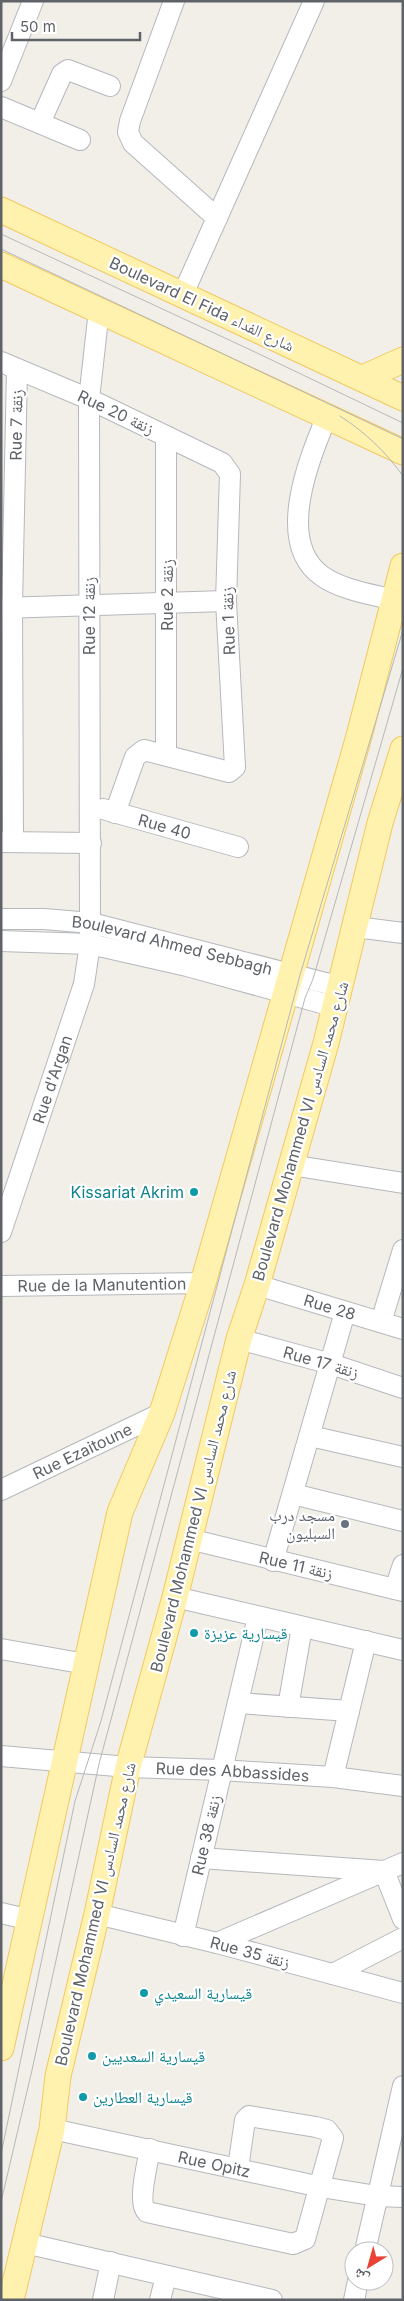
<svg xmlns="http://www.w3.org/2000/svg" width="404" height="2301" font-family="Inter,'Noto Naskh Arabic',sans-serif">
	<rect width="100%" height="100%" fill="#f1efe8"/>
	<g fill="none" stroke-linecap="round" stroke-linejoin="round">
		<defs>
			<g id="minor">
				<path d="M174 1 130 121 128 132 133 143 217 218"/>
				<path d="M1 81 33 1"/>
				<path d="M1 107 80 140"/>
				<path d="M40 123 62 74 68 70 110 86"/>
				<path d="M183 294 314 1"/>
				<path d="M1 362 89 399 222 463 230 474 226 601 235 767 229 772 144 750 135 757 115 813"/>
				<path d="M327 416C310 457 274 542 322 576 342 590 370 594 394 600"/>
				<path d="M166 436V754"/>
				<path d="M1 608 226 601"/>
				<path id="s1" d="M103 809 238 847"/>
				<path d="M1 842 91 843"/>
				<path d="M13 842 12 607 17 369"/>
				<path id="s2" d="M1 919H44L91 923 341 987"/>
				<path d="M356 927 403 933"/>
				<path d="M1 941 90 944 187 966 336 1007"/>
				<path d="M291 1165 403 1183"/>
				<path id="s3" d="M1 1232 84 984 90 944 89 399 99 310"/>
				<path id="s4" d="M257 1285 403 1329"/>
				<path id="s5" d="M1 1286 203 1283"/>
				<path d="M381 1322 403 1250"/>
				<path d="M239 1339 331 1364 403 1388"/>
				<path d="M310 1436 403 1457"/>
				<path id="s6" d="M1 1490 162 1413"/>
				<path d="M293 1494 403 1521"/>
				<path d="M189 1539 403 1591"/>
				<path d="M273 1561 345 1312"/>
				<path d="M395 1589 403 1565"/>
				<path d="M175 1597 403 1650"/>
				<path d="M1 1649 86 1664"/>
				<path d="M238 1703 349 1711"/>
				<path d="M288 1707 302 1627"/>
				<path id="s7" d="M1 1756 128 1767 221 1770 333 1777 403 1786"/>
				<path d="M333 1777 366 1641"/>
				<path d="M201 1858 384 1871 403 1919"/>
				<path d="M1 1913 30 1920"/>
				<path d="M97 1914 217 1943 403 1993"/>
				<path d="M183 1936 258 1617"/>
				<path d="M217 1943 403 1863"/>
				<path d="M333 1974 403 1938"/>
				<path id="s8" d="M52 2129 321 2187 377 2196 403 2197"/>
				<path d="M150 2149C148 2162 137 2203 147 2212L293 2244 305 2239 333 2138 327 2130 316 2127 249 2116 245 2120 238 2168"/>
				<path d="M25 2243 272 2300"/>
				<path d="M365 2251 403 2086"/>
				<path d="M103 2300 111 2262"/>
				<path d="M160 2300 166 2276"/>
				<path d="M354 2300 358 2281"/>
			</g>
			<path id="major" d="M1 210 403 398
				M1 265 403 452
				M363 378 403 360
				M1 2048 120 1512 162 1413 203 1283 359 736 403 566
				M11 2300 52 2129 58 2076 97 1914 128 1767 175 1597 239 1339 257 1285 326 1043 380 823 403 749"/>
		</defs>
		<use href="#minor" stroke="#b5b8bc" stroke-width="22"/>
		<use href="#major" stroke="#f2c960" stroke-width="27"/>
		<use href="#minor" stroke="#fff" stroke-width="20"/>
		<use href="#major" stroke="#fff2af" stroke-width="25"/>
		<path stroke="#b6b7b8" stroke-width="1" d="M1 234 255 352 403 423
			M1 249 403 439
			M340 416C366 433 385 451 403 476
			M1 2154 75 1801 101 1721 300 975 403 630
			M1 2202 32 2070 99 1764 305 998 313 979 403 668"/>
	</g>
	<g fill="#0f9aa8" stroke="#fff" stroke-width="2">
		<circle cx="194" cy="1192" r="5"/>
		<circle cx="194" cy="1633" r="5"/>
		<circle cx="144" cy="1993" r="5"/>
		<circle cx="92" cy="2056" r="5"/>
		<circle cx="83" cy="2097" r="5"/>
	</g>
	<circle fill="#6b7280" stroke="#fff" stroke-width="2" cx="345" cy="1524" r="5"/>
	<g text-anchor="middle" stroke-width="4.5" stroke-linejoin="round" paint-order="stroke">
		<g font-size="16" fill="#5f6368" stroke="#fff">
			<text transform="translate(202 304) rotate(25)" y="6">Boulevard El Fida شارع الفداء</text>
			<text transform="translate(116 412) rotate(25)" y="6">Rue 20 زنقة</text>
			<text transform="translate(16 425) rotate(-89)" y="6">Rue 7 زنقة</text>
			<text transform="translate(167 595) rotate(-90)" y="6">Rue 2 زنقة</text>
			<text transform="translate(89 616) rotate(-90)" y="6">Rue 12 زنقة</text>
			<text transform="translate(228 621) rotate(-92)" y="6">Rue 1 زنقة</text>
			<text dy="6" stroke="none"><textPath href="#s1" startOffset="64">Rue 40</textPath></text>
			<text dy="6" stroke="none"><textPath href="#s2" startOffset="174">Boulevard Ahmed Sebbagh</textPath></text>
			<text dy="6" stroke="none"><textPath href="#s3" startOffset="161">Rue d'Argan</textPath></text>
			<text transform="translate(300 1131) rotate(-74)" y="6">Boulevard Mohammed VI شارع محمد السادس</text>
			<text dy="6" stroke="none"><textPath href="#s5" startOffset="101">Rue de la Manutention</textPath></text>
			<text dy="6" stroke="none"><textPath href="#s4" startOffset="76">Rue 28</textPath></text>
			<text transform="translate(321 1362) rotate(16)" y="6">Rue 17 زنقة</text>
			<text dy="6" stroke="none"><textPath href="#s6" startOffset="90">Rue Ezaitoune</textPath></text>
			<text transform="translate(193 1521) rotate(-76)" y="6">Boulevard Mohammed VI شارع محمد السادس</text>
			<text transform="translate(296 1565) rotate(13)" y="6">Rue 11 زنقة</text>
			<text dy="6" stroke="none"><textPath href="#s7" startOffset="232">Rue des Abbassides</textPath></text>
			<text transform="translate(206 1835) rotate(-77)" y="6">Rue 38 زنقة</text>
			<text transform="translate(95 1914) rotate(-77)" y="6">Boulevard Mohammed VI شارع محمد السادس</text>
			<text transform="translate(250 1952) rotate(15)" y="6">Rue 35 زنقة</text>
			<text dy="6" stroke="none"><textPath href="#s8" startOffset="166">Rue Opitz</textPath></text>
		</g>
		<g font-size="16" fill="#0d838f" stroke="#fff" text-anchor="start">
			<text x="184" y="1198" text-anchor="end">Kissariat Akrim</text>
			<text x="204" y="1639">قيسارية عزيزة</text>
			<text x="154" y="1999">قيسارية السعيدي</text>
			<text x="102" y="2062">قيسارية السعديين</text>
			<text x="93" y="2103">قيسارية العطارين</text>
		</g>
		<g font-size="16" fill="#5b616d" stroke="#fff" text-anchor="end">
			<text x="335" y="1521">مسجد درب<tspan x="335" dy="18">السبليون</tspan></text>
		</g>
	</g>
	<rect width="404" height="2301" fill="none" stroke="#5f6368" stroke-width="5"/>
	<g transform="translate(369 2266) rotate(217)"><circle r="24" fill="#ffffff" stroke="#bfc1c3"/>
	<path d="M0-4L9 19L0 12L-9 19Z" fill="#ea4335"/>
	<text y="-8" font-size="14" font-weight="bold" text-anchor="middle" fill="#5f6368">ش</text>
	</g>
	<path d="M12 32v8h128v-8" fill="none" stroke="#5f6368" stroke-width="2.5"/>
	<text x="20" y="32" font-size="15" fill="#5f6368" stroke="#ffffff" stroke-width="4" paint-order="stroke">50 m</text>
</svg>
